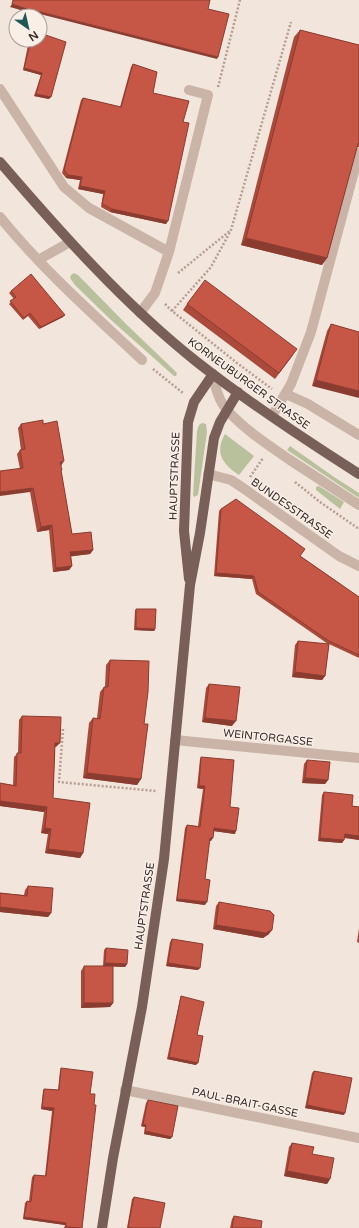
<svg xmlns="http://www.w3.org/2000/svg" width="359" height="1228" font-family="'Varela Round',sans-serif">
	<rect width="100%" height="100%" fill="#f2e5db"/>
	<path fill="#b8c19b" d="M74 273 78 275 127 325 172 368 177 373 176 376H174L111 320 75 285 70 278 71 275Z
		M202 423 206 424 207 432 198 495 194 497 193 495 197 431 199 425Z
		M225 434 254 456 239 475C223 465 214 453 225 434Z
		M290 446 334 477 359 493V498L287 450Z
		M319 486 344 502 340 509 316 490V487Z"/>
	<g fill="none" stroke-linecap="round" stroke-linejoin="round">
		<path stroke="#b69d91" stroke-width="2.5" stroke-dasharray="2 2" stroke-linecap="butt" d="M218 87 240 0
			M178 273 231 230
			M165 304 172 311 237 363 272 389
			M172 311 211 267 231 230 291 22
			M153 369 183 393
			M250 477 263 458
			M295 482 320 502 359 529
			M63 729 59 782 156 791"/>
		<path stroke="#cab3a7" stroke-width="10" d="M0 89 64 187 89 208 169 252
			M0 217C42 269 93 314 142 360
			M38 260 70 242
			M140 313 155 293 169 252 208 95 189 90
			M213 374C215 387 218 400 227 410 245 430 268 445 290 460 313 475 336 490 359 505
			M286 394 308 404 359 435
			M272 416 291 384 311 332 359 153
			M208 474 231 480 243 488 339 556 359 566
			M175 740 359 758
			M125 1090 359 1138"/>
		<path stroke="#786059" stroke-width="10" d="M0 162C61 233 124 304 197 362 249 403 304 439 359 474
			M189 579 184 531 188 422 194 402 213 374
			M102 1228 113 1158 142 1007 164 859 190 585 200 533 214 438 220 422 238 392"/>
	</g>
	<path fill="#aa4a3b" d="M300 30 359 45V147H357L327 258 322 265 241 245 294 37Z
		M29 40H40L49 99 34 96 41 75 23 70Z
		M133 64 153 93 183 122 166 224 110 212 101 207 103 194 78 189 80 180 66 178 62 173 81 100 83 98 120 107 131 67Z
		M11 291 63 317 39 329 28 316 23 320 9 304 14 299 9 293Z
		M187 304 293 355 275 379 183 310Z
		M331 324 359 332 312 386 327 331Z
		M21 424H43L61 466V471L72 534 93 550 90 554 71 556 72 566 69 570 53 572 49 530 37 532 30 492 20 469 17 454 20 450H21L18 428Z
		M221 509 300 556 359 597V658L329 644 325 676 322 680 292 677 295 645 298 641 328 644 256 594 252 579 214 576 219 511Z
		M136 609 155 629 154 631 134 630 135 611Z
		M110 660 144 724 141 779 137 785 83 778 89 723 93 718H97L100 692 104 687H105L106 665Z
		M209 684 232 726 202 722 206 688Z
		M22 716 56 747H55L53 798 83 853 80 858 45 853 48 834 41 833 44 812 0 806V783L13 785 14 757 18 753 19 720Z
		M201 757 230 807 235 834 214 831 211 841 209 840 205 879V905L176 901 185 828 187 825 198 826 203 789 197 788 200 759Z
		M307 760 328 780 325 784 302 783 304 764Z
		M324 792 352 806 359 807V840L344 838V840L342 843 318 841 322 795Z
		M28 886 51 913 48 917 0 912V893L24 895 25 890Z
		M219 902 269 934 263 938 213 929 216 906Z
		M359 928V943L357 942Z
		M172 939 198 970 166 966 170 942Z
		M106 948 127 964 125 967 103 966 104 950Z
		M84 966 113 1003 110 1007 81 1008V971Z
		M181 996 197 1035 196 1065 167 1059 180 999Z
		M61 1068 90 1094 82 1228H64L65 1225 23 1219 25 1203 27 1201H29L32 1177 34 1175 45 1176 52 1111 41 1109 43 1091 44 1089 58 1090 60 1071Z
		M314 1071 344 1115 305 1108 312 1073Z
		M148 1100 172 1137 170 1139 144 1134 145 1127 141 1126 146 1103Z
		M292 1143 312 1154 330 1179 327 1184 284 1176 289 1147Z
		M134 1197 160 1228H127L132 1199Z
		M234 1216 261 1228H230L232 1219Z"/>
	<path fill="#8b3c30" d="M12 4 33 10 218 57 217 59 32 12 31 13 10 7Z
		M24 68 42 73 41 75 23 70Z
		M36 94 51 97 49 99 34 96Z
		M68 175 82 177 80 180 66 178Z
		M80 186 105 191 103 194 78 189Z
		M112 209 168 221 166 224 110 212Z
		M246 238 327 258 322 265 241 245Z
		M65 315 63 317 39 329 41 327Z
		M316 380 359 391V398L312 386Z
		M64 461 61 466 60 462Z
		M33 488 30 492 0 496V492Z
		M52 525 49 530 37 532 41 527Z
		M93 550 90 554 67 557 70 552Z
		M72 566 69 570 53 572 56 568Z
		M216 573 254 576 252 579 214 576Z
		M136 628 155 629 154 631 134 630Z
		M295 672 325 676 322 680 292 677Z
		M205 718 236 721 232 726 202 722Z
		M55 743H60L56 747H52Z
		M87 773 141 779 137 785 83 778Z
		M305 778 328 780 325 784 302 783Z
		M199 786H205L203 789 197 788Z
		M0 801 47 807 44 812 0 806Z
		M45 828 51 829 48 834 41 833Z
		M214 828 236 831 235 834 213 831Z
		M345 834 359 836V840L342 837Z
		M210 838H213L211 841 208 840Z
		M320 838 344 840 342 843 318 841Z
		M48 849 83 853 80 858 45 853Z
		M177 899 207 902 205 905 176 901Z
		M0 907 51 913 48 917 0 912Z
		M216 925 272 930 269 934 263 938 213 929Z
		M105 963 127 964 125 967 103 966Z
		M168 963 200 968 198 970 166 966Z
		M84 1003H113L110 1007 81 1008Z
		M169 1057 198 1063 196 1065 167 1059Z
		M307 1105 345 1113 344 1115 305 1108Z
		M42 1107 54 1108 52 1111 41 1109Z
		M143 1124 146 1125 145 1127 141 1126Z
		M145 1131 172 1137 170 1139 144 1134Z
		M287 1171 330 1179 327 1184 284 1176Z
		M24 1217 66 1223 65 1225 23 1219Z"/>
	<path fill="#c65645" stroke="#8b3c30" d="M13 0H210L208 9 229 14 218 57 33 10V11L12 4Z
		M300 30 359 45V143L358 144 327 258 246 238Z
		M40 33 66 42 51 97 36 94 42 73 24 68 31 40H40Z
		M133 64 157 72 153 93 189 101 183 122 189 123 168 221 112 209 102 204 105 191 80 186 82 177 68 175 64 170 83 98 121 107Z
		M31 274 65 315 41 327 30 313 24 318 10 301 16 297 11 291Z
		M205 280 297 349 279 373 187 304Z
		M331 324 359 332V391L316 380Z
		M43 420V424L57 421 64 461 60 462 62 470H61L72 534 91 532 93 550 70 552 72 566 56 568 52 525 41 527 33 488 0 492V471L23 468 20 450 25 449 21 424Z
		M236 499 305 549 300 556 359 597V655L329 641 258 592 254 576 216 573 221 509Z
		M136 609H156L155 629 136 628Z
		M298 641 329 644 325 676 295 672Z
		M110 660 149 661 148 692 144 724H148L141 779 87 773 93 718 100 719 104 687H108Z
		M209 684 240 687 236 721 205 718Z
		M22 716 61 717 60 743H55L53 798 90 803 83 853 48 849 51 829 45 828 47 807 0 801V783L16 786 17 753H21Z
		M201 757 234 760 230 807 239 808 236 831 214 828 213 838H210L205 879 210 880 207 902 177 899 187 825 200 827 205 786H199Z
		M307 760 330 762 328 780 305 778Z
		M324 792 353 795 352 806 359 807V836L345 834 344 840 320 838Z
		M28 886 53 888 51 913 0 907V893L27 896Z
		M219 902 270 911 274 915 272 930 266 933 216 925Z
		M172 939 203 944 200 968 168 963Z
		M106 948 128 950 127 964 105 963Z
		M84 966H113V1003H84Z
		M181 996 204 1002 197 1035 203 1036 198 1063 169 1057Z
		M61 1068 93 1072 90 1094H95L94 1105H96L82 1228 66 1227V1223L24 1217 27 1201 31 1202 34 1175 46 1176 54 1108 42 1107 44 1089 59 1090Z
		M314 1071 352 1078 345 1113 307 1105Z
		M148 1100 178 1106 172 1137 145 1131 146 1125 143 1124Z
		M292 1143 314 1147 312 1154 334 1158 330 1179 287 1171Z
		M134 1197 165 1203 160 1228H133L128 1227Z
		M234 1216 262 1221 261 1228H232Z"/>
	<g text-anchor="middle" stroke-width="3" stroke-linejoin="round" paint-order="stroke">
		<g font-size="11" fill="#362b27" stroke="#f9efe7">
			<text transform="translate(249 383) rotate(36)" y="4">KORNEUBURGER STRASSE</text>
			<text transform="translate(174 476) rotate(-88)" y="4">HAUPTSTRASSE</text>
			<text transform="translate(292 508) rotate(35)" y="4">BUNDESSTRASSE</text>
			<text transform="translate(268 737) rotate(6)" y="4">WEINTORGASSE</text>
			<text transform="translate(144 906) rotate(-82)" y="4">HAUPTSTRASSE</text>
			<text transform="translate(245 1102) rotate(12)" y="4">PAUL-BRAIT-GASSE</text>
		</g>
	</g>
	<g transform="translate(28 28) rotate(146)"><circle r="19" fill="#f9efe7" stroke="#aba19a"/>
	<path d="M0-3L7 15L0 10L-7 15Z" fill="#1d5855"/>
	<text y="-6" font-size="11" font-weight="bold" text-anchor="middle" fill="#362b27">N</text>
	</g>
</svg>
